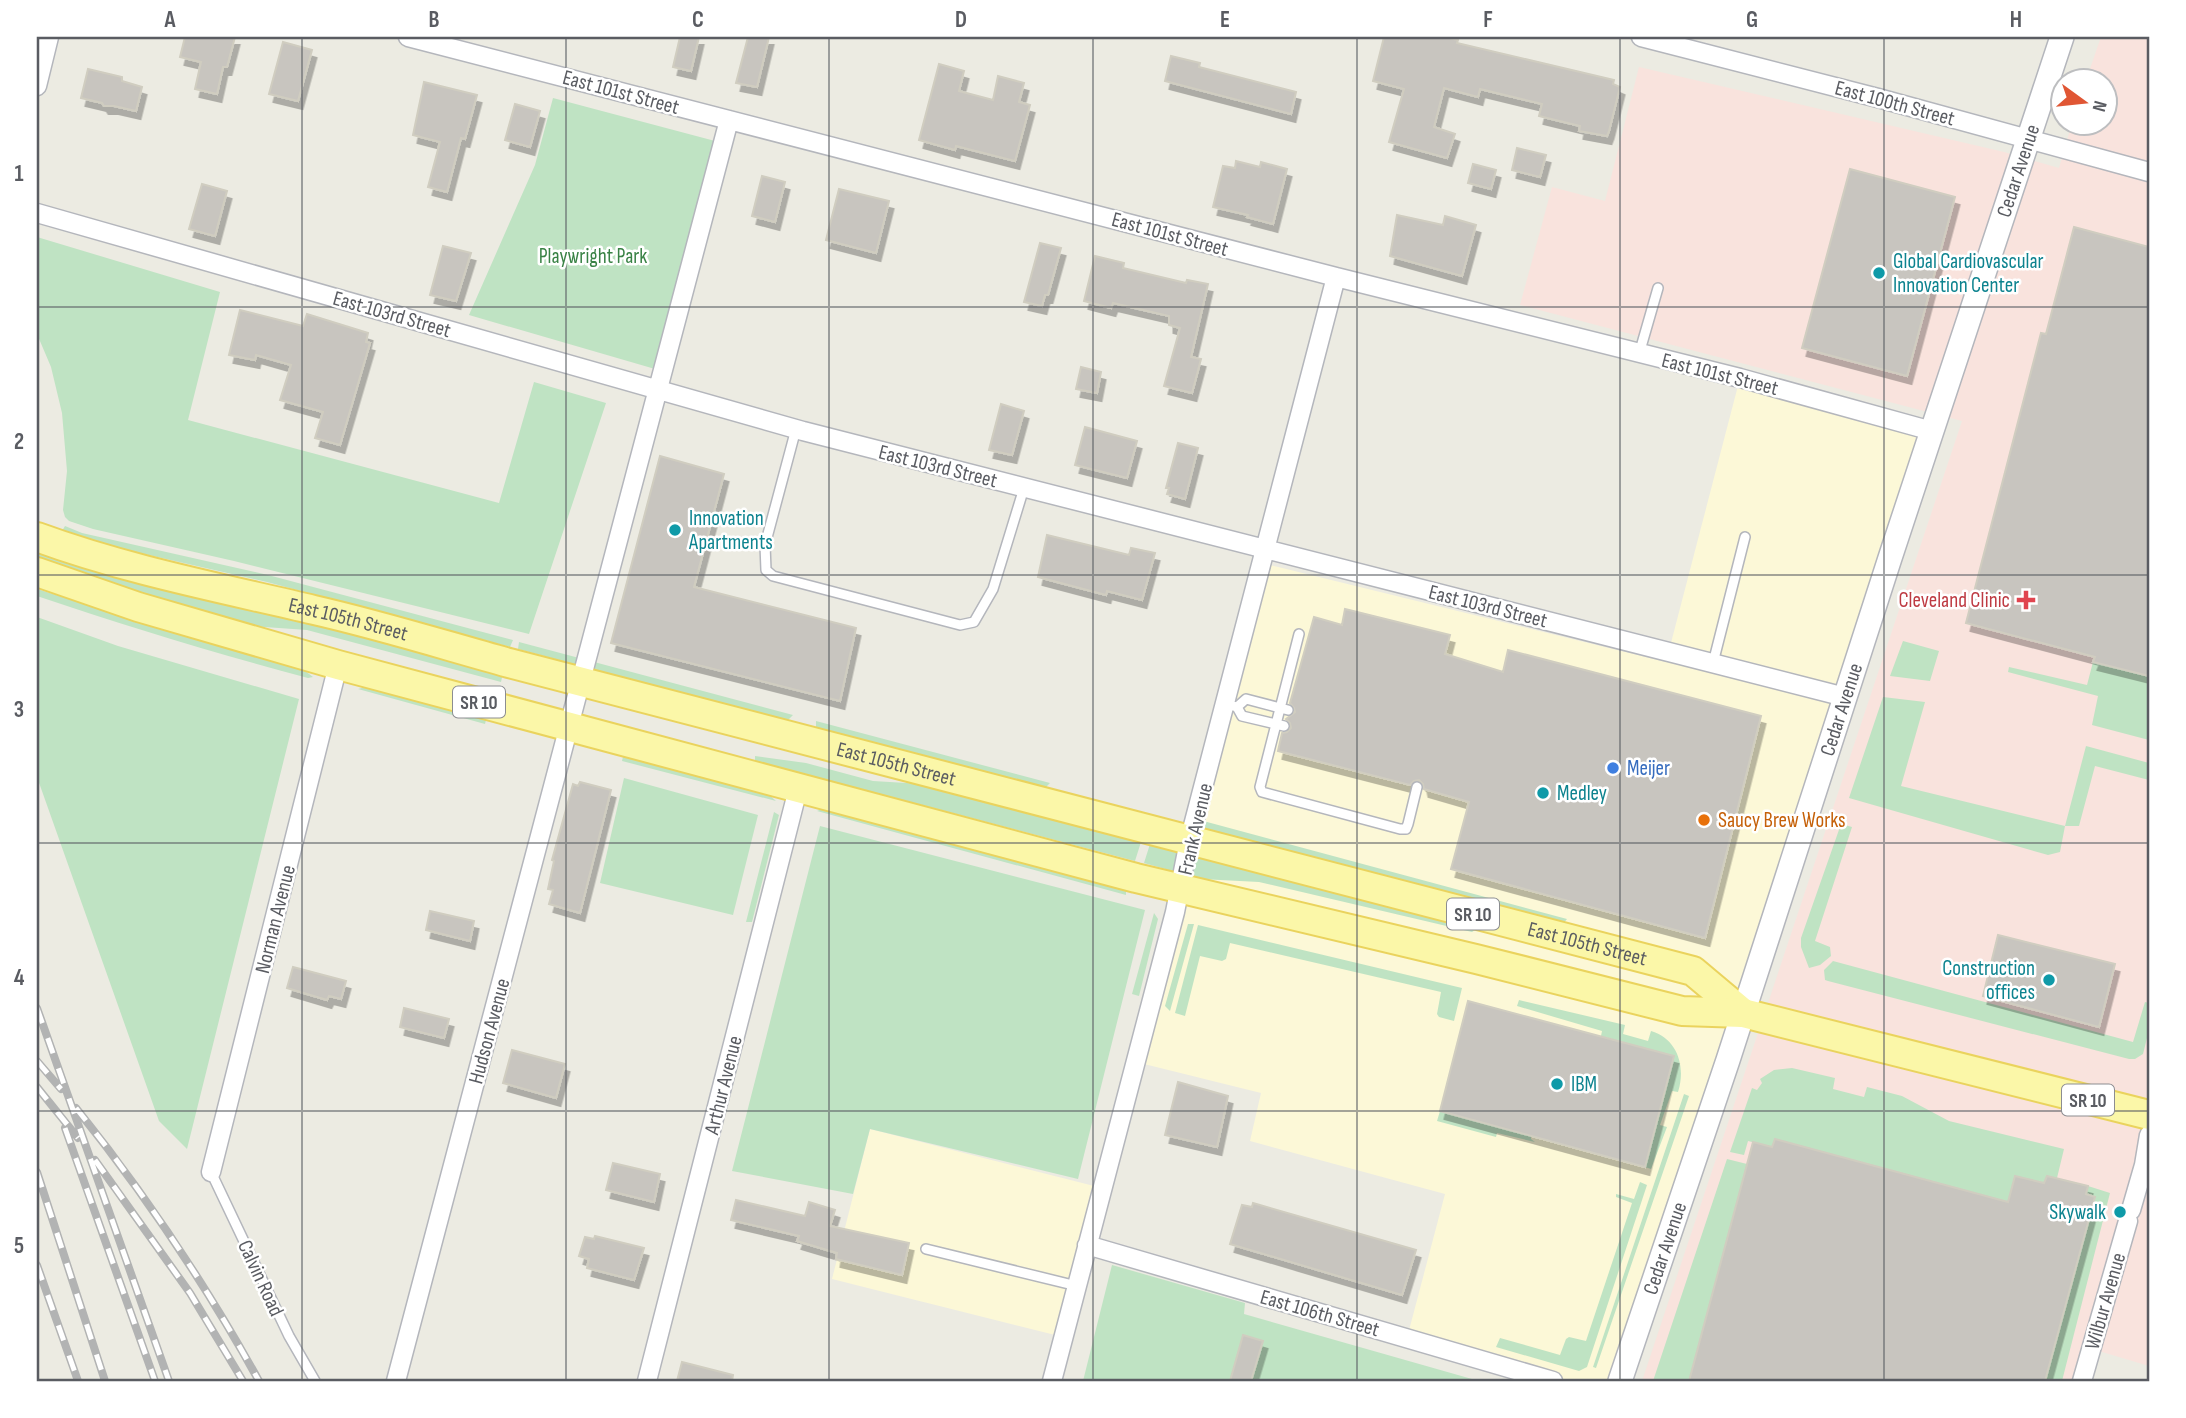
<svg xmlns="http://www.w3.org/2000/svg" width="2186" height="1418" font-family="'Sofia Sans Condensed',sans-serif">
	<defs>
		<filter id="shadow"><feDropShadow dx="4.5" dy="8" stdDeviation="0" flood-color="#0004"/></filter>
	</defs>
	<rect width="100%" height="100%" fill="#ecebe2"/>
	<path fill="#fcf8d7" d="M1740 378 1932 431 1620 1381H1553L1407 1338 1445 1194 1250 1141 1261 1093 1136 1062 1189 841 1270 565 1666 662Z
		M870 1129 1102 1188 1063 1337 832 1279Z"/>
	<path fill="#f9e3dd" d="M2101 37H2149V1366L2082 1346 2072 1381H1642L1962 421 1520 305 1552 187 1605 201 1639 67 2004 152 2059 168 2072 123 2106 122V80H2086Z"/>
	<path fill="#bfe3c3" d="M553 98 715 141 655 369 469 315 535 165Z
		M37 237 220 292 188 420 499 503 534 382 606 403 529 634 234 561 93 529 69 521 65 517 63 510 67 471 62 413 51 367 37 334Z
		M65 526 82 533 268 575 513 640 510 647 267 582 96 543 65 533 62 531Z
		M37 552 74 564 251 605 503 673 501 682 307 630 249 626 37 560Z
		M37 589 191 637 300 667 313 677 308 678C217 654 126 626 37 596Z
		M37 617 118 646 299 699 187 1149 159 1121 37 777Z
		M1903 641 1939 651 1930 681 1890 676Z
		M519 642 793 715 787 721 518 649Z
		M2093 662 2149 677V740L2092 725 2098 696 2008 672 2009 667 2087 685Z
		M369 686 487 716 485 724 358 689Z
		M1883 697 1925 702 1901 786 2065 826 2086 746 2149 763V780L2095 766 2079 826H2065L2060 852 2048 855 1849 798Z
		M816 721 1050 783 1044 789 816 728Z
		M624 752 767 793 776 801 622 761Z
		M755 756 806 763 873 781 923 784 1141 842 1135 861 755 761Z
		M624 778 758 815 733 915 600 883Z
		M824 808 1126 886V895L817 811Z
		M774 812 779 815 752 922H746Z
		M1196 819 1567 919 1563 924 1197 829Z
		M1841 824 1852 827 1815 941 1830 947 1831 956 1820 965 1809 968 1801 947V938Z
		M820 826 1145 910 1078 1179 870 1129 853 1194 732 1171Z
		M1150 844 1473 929 1475 930 1472 932 1259 882 1201 879 1144 863Z
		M1154 913 1158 919 1139 996 1132 994Z
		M1188 924H1194L1170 1011 1165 1006Z
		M1198 925 1462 988 1454 1021 1439 1017 1437 1014 1441 992 1230 943 1226 959 1222 961 1200 956 1185 1016 1175 1013Z
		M1833 961 2133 1042 2145 1002 2149 1003V1030L2143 1054 2135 1059H2129L1828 981 1825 980 1824 970Z
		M1519 1000 1625 1025 1623 1034 1648 1041 1651 1031C1678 1039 1686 1067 1678 1092L1672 1091 1660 1125 1667 1127 1651 1169 1645 1167 1674 1056 1601 1036 1602 1031 1517 1006Z
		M1792 1068 1835 1078 1833 1089 1864 1097 1867 1087 1902 1096 1949 1121 2064 1149 2057 1178 2047 1176 2044 1183 2015 1176 2008 1202 1775 1139 1772 1147 1748 1141 1744 1155 1730 1152 1752 1088 1757 1090 1762 1083 1760 1079 1774 1070Z
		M1684 1094 1689 1096 1596 1368 1593 1367Z
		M1440 1111 1531 1136V1139L1535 1142 1497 1133 1496 1137 1437 1121Z
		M1727 1159 1747 1164 1689 1381H1653Z
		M1640 1182 1647 1185 1587 1367 1579 1371 1496 1347 1500 1338 1560 1355 1566 1339 1569 1337 1586 1341 1632 1203 1616 1197V1194L1634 1199Z
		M2088 1186 2110 1193 2062 1381H2045L2095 1197 2086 1194Z
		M1112 1265 1245 1303 1244 1314 1479 1381H1083Z"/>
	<path fill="#c8c5bf" stroke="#d0cdc0" stroke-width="2" filter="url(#shadow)" d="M185 37H235L227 67H223L217 94 195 89 201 62 180 57Z
		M680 37H699L691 71 673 67Z
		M748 37H769L757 87 736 83Z
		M1384 37H1445L1458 40 1457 43 1614 80 1613 84 1620 87 1609 131 1607 136 1579 131 1580 126 1539 116 1542 104 1480 89 1478 97 1444 88 1434 127 1455 134 1447 158 1389 142 1404 89 1373 81Z
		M283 42 312 50 298 101 269 94Z
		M1171 56 1200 63 1199 67 1296 92 1291 114 1165 81Z
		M939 64 964 71 959 91 993 100 998 76 1024 83 1019 102 1030 105 1015 161 956 146 955 150 919 140Z
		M88 69 122 77V81L142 87 136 111 114 106H104L102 103 81 98Z
		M424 82 477 95 465 139 461 138 447 192 428 187 440 142 413 135Z
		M515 104 540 111 530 147 505 140Z
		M1517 148 1546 155 1540 177 1512 170Z
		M1236 161 1260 167 1261 162 1287 169 1273 224 1247 217 1248 215 1213 207 1223 166 1235 168Z
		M1473 164 1496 170 1491 189 1468 183Z
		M1850 169 1955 197 1907 376 1802 348Z
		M762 176 785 182 775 222 752 216Z
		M202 184 227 191 215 236 189 229Z
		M839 189 889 201 876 253 826 240Z
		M1397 215 1443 225 1445 216 1476 225 1462 276 1390 256Z
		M2074 227 2149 247V676L2093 662 2095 657 1966 623 2041 333 2046 334Z
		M1040 243 1061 248 1048 295H1045L1042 306 1024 302Z
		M443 246 471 253 456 301 430 295Z
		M1095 256 1124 263 1123 268 1186 283 1187 280 1208 284 1191 357 1201 359 1192 393 1164 386 1180 328 1169 325V316L1113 303 1111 308 1084 301Z
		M240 310 303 326 307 314 368 333 366 342 370 343 340 445 315 438 323 412 280 400 291 365 256 355 255 360 229 355Z
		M1081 367 1101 372 1097 393 1076 389Z
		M1001 404 1024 411 1012 455 989 450Z
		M1085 427 1137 441 1127 478 1075 465Z
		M1178 443 1198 448 1185 499 1167 494 1169 488H1166Z
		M660 456 724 474 694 587 856 628 840 701 611 643Z
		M1047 535 1129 555 1131 548 1155 553 1142 600 1107 591 1106 595 1038 577Z
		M1345 609 1450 635 1445 654 1503 672 1508 650 1761 716 1705 938 1451 869 1469 802 1424 789 1423 784 1419 780 1414 781 1410 785 1278 751 1282 733 1287 732 1291 728 1290 723 1286 719 1295 712 1294 708 1290 703 1314 617 1342 625Z
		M580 782 611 790 580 913 549 904 553 890 548 889 554 861 552 860 573 784 578 786Z
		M430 911 474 921 470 941 426 930Z
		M1998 935 2115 964 2099 1027 1983 996Z
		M293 967 346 981 341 999 329 996 327 1000 287 988Z
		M1468 1001 1674 1056 1645 1167 1440 1111Z
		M404 1008 449 1019 444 1038 400 1027Z
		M512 1050 565 1064 556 1098 503 1083Z
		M1178 1082 1228 1096 1217 1147 1165 1135Z
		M1775 1139 2008 1202 2015 1176 2044 1183 2047 1176 2088 1186 2086 1194 2095 1197 2045 1381H1689L1753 1142 1772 1147Z
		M613 1163 660 1174 654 1202 606 1190Z
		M736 1200 805 1216 809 1202 835 1210 830 1226 909 1243 902 1275 836 1259 837 1253 797 1241 799 1236 731 1220Z
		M1253 1203 1416 1250 1402 1295 1230 1244 1242 1205 1252 1207Z
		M595 1236 644 1248 634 1280 587 1268 589 1259 579 1256 585 1237 594 1239Z
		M1243 1335 1263 1341 1251 1381H1230Z
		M682 1362 733 1375 732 1381H677Z"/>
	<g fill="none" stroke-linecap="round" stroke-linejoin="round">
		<defs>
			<path id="service" d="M1639 354 1658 288
				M796 429 765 545 766 570 773 576 960 625 974 622 993 589 1024 488
				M1299 634 1260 787 1262 792 1400 829H1406L1408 824 1417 787
				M1713 663 1745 537
				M1225 704 1237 707 1242 716 1284 726
				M1237 707 1246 699 1288 710
				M211 1172 289 1336 315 1381
				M926 1249 1077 1286"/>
			<path id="minor" d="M408 37 1336 277 1740 378 1932 431
				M1641 37 1878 98 2149 172
				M37 86 49 37
				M37 213 803 431 1845 697
				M211 1172 338 665
				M2131 1210 2144 1165 2149 1135
				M1087 1245 1553 1381
				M396 1381 729 120
				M647 1381 798 789
				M1052 1381 1175 912 1189 841 1336 277
				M2082 1381 2128 1221"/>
			<g id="tertiary">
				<path id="s1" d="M1620 1381 1728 1060 1890 558 2062 37"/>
			</g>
			<g id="primary">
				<path id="s2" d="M37 537C127 570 221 588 314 610 380 625 444 645 509 663L1693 971 1743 1013"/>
				<path d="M37 572 138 607 338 665 1136 878 1476 959 1682 1011 1743 1013 2149 1115"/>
			</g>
		</defs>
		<use href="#service" stroke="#b4b6bc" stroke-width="12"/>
		<use href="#minor" stroke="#b4b6bc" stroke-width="21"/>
		<use href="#tertiary" stroke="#b4b6bc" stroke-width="26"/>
		<use href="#primary" stroke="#ead35d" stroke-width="32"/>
		<use href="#service" stroke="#fff" stroke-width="9"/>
		<use href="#minor" stroke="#fff" stroke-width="18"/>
		<use href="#tertiary" stroke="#fff" stroke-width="23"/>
		<use href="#primary" stroke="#fbf7a8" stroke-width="28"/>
		<defs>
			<path id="rail" d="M37 1008 169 1381
				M37 1061 61 1089
				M37 1087 78 1138
				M76 1108C145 1194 206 1285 259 1381
				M65 1128 155 1381
				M95 1160 190 1293 243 1381
				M37 1172 105 1381
				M37 1265 78 1381"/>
		</defs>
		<use href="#rail" stroke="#b2b3b3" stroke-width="8"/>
		<use href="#rail" stroke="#fff" stroke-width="5" stroke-dasharray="16" stroke-linecap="butt"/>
	</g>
	<path fill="none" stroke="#5a5c62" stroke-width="2" stroke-opacity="0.55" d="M302 37V1381M566 37V1381M829 37V1381M1093 37V1381M1357 37V1381M1620 37V1381M1884 37V1381M37 307H2149M37 575H2149M37 843H2149M37 1111H2149"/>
	<g fill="#0f9aa8" stroke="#fff" stroke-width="2.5">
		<circle cx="1879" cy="273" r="7"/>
		<circle cx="675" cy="530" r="7"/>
		<circle cx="1543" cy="793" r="7"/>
		<circle cx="2049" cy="980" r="7"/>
		<circle cx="1557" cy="1084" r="7"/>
		<circle cx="2120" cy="1212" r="7"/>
	</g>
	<path fill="#e0444e" stroke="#fff" stroke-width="2.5" d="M2022.5 589.5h7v7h7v7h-7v7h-7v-7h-7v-7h7z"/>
	<circle fill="#3f7fe0" stroke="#fff" stroke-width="2.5" cx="1613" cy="768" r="7"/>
	<circle fill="#e8710a" stroke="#fff" stroke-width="2.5" cx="1704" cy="820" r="7"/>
	<g text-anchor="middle" stroke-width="5" stroke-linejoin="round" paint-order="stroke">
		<g fill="#fff" stroke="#8c8d91" stroke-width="2">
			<rect x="453" y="686.5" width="52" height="31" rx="5"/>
			<rect x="1447" y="898.5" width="52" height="31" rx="5"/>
			<rect x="2062" y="1084.5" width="52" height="31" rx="5"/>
		</g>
		<g font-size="19" font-weight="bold" fill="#5a5c62">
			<text x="479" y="709">SR 10</text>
			<text x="1473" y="921">SR 10</text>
			<text x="2088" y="1107">SR 10</text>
		</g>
		<g font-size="21" fill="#5a5c62" stroke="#fff">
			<text transform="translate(621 92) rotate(15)" y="7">East 101st Street</text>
			<text transform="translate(1895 103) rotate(15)" y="7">East 100th Street</text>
			<text dy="7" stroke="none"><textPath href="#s1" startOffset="1274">Cedar Avenue</textPath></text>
			<text transform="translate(1170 234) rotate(15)" y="7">East 101st Street</text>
			<text transform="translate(392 314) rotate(16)" y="7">East 103rd Street</text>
			<text transform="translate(1720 374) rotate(14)" y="7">East 101st Street</text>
			<text transform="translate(938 466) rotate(14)" y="7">East 103rd Street</text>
			<text transform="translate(1488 606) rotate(14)" y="7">East 103rd Street</text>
			<text dy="7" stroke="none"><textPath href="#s2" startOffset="322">East 105th Street</textPath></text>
			<text dy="7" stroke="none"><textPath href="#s1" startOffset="707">Cedar Avenue</textPath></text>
			<text dy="7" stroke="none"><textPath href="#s2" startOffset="889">East 105th Street</textPath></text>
			<text transform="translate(1195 829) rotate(-77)" y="7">Frank Avenue</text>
			<text transform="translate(275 919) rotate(-76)" y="7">Norman Avenue</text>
			<text dy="7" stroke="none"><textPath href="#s2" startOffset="1603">East 105th Street</textPath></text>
			<text transform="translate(489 1031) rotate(-75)" y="7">Hudson Avenue</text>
			<text transform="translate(723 1085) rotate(-76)" y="7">Arthur Avenue</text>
			<text dy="7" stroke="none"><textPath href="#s1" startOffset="140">Cedar Avenue</textPath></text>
			<text transform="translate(261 1278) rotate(65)" y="7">Calvin Road</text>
			<text transform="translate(2105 1301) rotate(-74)" y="7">Wilbur Avenue</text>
			<text transform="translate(1320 1313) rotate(16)" y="7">East 106th Street</text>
		</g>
		<g font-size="21" fill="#398245" stroke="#fff">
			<text x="593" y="263">Playwright Park</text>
		</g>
		<g font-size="21" fill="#0d838f" stroke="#fff" text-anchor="start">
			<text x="1893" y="268">Global Cardiovascular<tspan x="1893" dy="24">Innovation Center</tspan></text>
			<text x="689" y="525">Innovation<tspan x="689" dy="24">Apartments</tspan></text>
			<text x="1557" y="800">Medley</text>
			<text x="2035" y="975" text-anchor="end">Construction<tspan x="2035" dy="24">offices</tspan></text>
			<text x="1571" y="1091">IBM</text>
			<text x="2106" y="1219" text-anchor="end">Skywalk</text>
		</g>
		<g font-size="21" fill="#be3a42" stroke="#fff" text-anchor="end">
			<text x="2010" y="607">Cleveland Clinic</text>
		</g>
		<g font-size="21" fill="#366cbe" stroke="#fff" text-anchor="start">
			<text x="1627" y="775">Meijer</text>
		</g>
		<g font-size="21" fill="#c56008" stroke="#fff" text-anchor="start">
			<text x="1718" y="827">Saucy Brew Works</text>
		</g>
	</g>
	<rect width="2186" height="1418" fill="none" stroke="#ffffff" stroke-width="77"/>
	<g transform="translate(2084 102) rotate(105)"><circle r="33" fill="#ffffff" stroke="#bdbec0" stroke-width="2"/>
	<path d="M0-5L12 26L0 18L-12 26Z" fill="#e05634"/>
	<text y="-10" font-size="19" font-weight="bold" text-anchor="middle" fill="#5a5c62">N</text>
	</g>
	<rect x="38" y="38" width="2110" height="1342" fill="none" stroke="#5a5c62" stroke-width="2.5"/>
	<g font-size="23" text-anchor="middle" font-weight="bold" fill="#5a5c62">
		<text x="170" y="27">A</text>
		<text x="434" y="27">B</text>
		<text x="698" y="27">C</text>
		<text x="961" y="27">D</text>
		<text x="1225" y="27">E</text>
		<text x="1488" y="27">F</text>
		<text x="1752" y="27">G</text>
		<text x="2016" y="27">H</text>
		<text x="19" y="181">1</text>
		<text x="19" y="449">2</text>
		<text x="19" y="717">3</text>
		<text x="19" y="985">4</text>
		<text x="19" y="1253">5</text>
	</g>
</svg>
